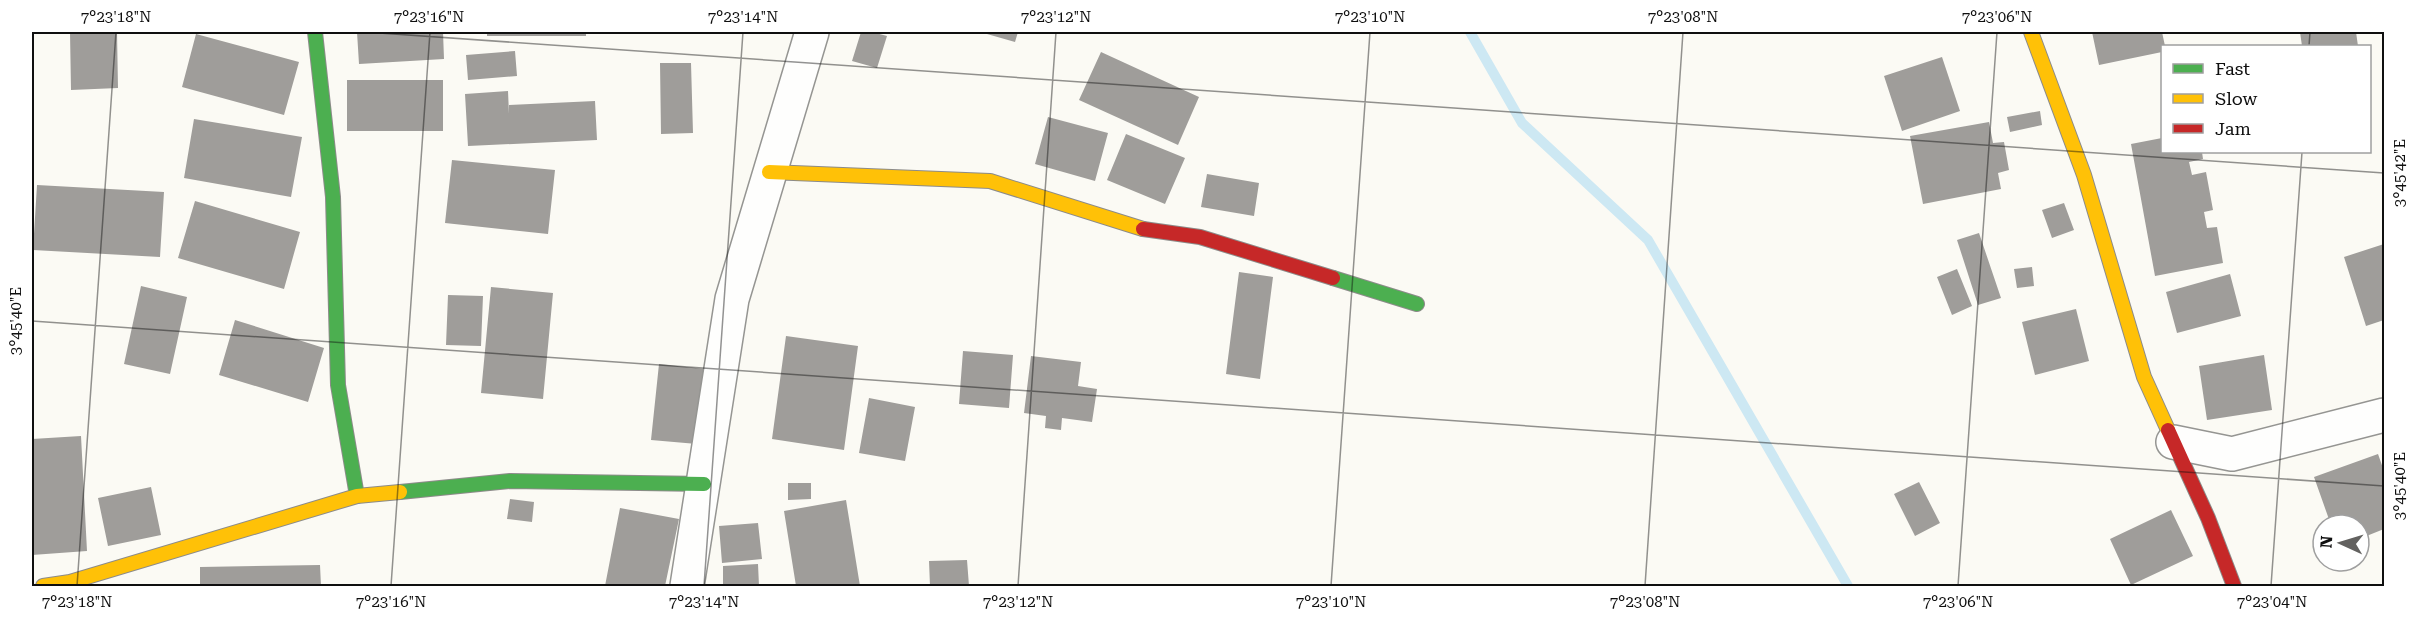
<svg xmlns="http://www.w3.org/2000/svg" width="2416" height="618" font-family="'Roboto Serif',serif">
	<rect width="100%" height="100%" fill="#fbfaf4"/>
	<g fill="none" stroke-linecap="round" stroke-linejoin="round">
		<path stroke="#cde8f3" stroke-width="10" d="M1470 32 1522 123 1648 240 1848 586"/>
	</g>
	<path fill="#9f9d9a" d="M70 32H117L118 88 71 90Z
		M357 32H443L444 59 359 64Z
		M487 32H586V36H487Z
		M861 32H872L887 36 877 68 852 61Z
		M988 32H1018L1015 42 987 34Z
		M2092 32H2162L2165 46H2162V52L2099 65Z
		M2300 32H2356L2358 46H2302Z
		M196 34 299 62 284 115 182 87Z
		M515 51 517 76 468 80 466 55Z
		M1101 52 1199 97 1178 145 1079 100Z
		M1942 57 1960 111 1902 131 1884 76Z
		M660 63H691L693 133 661 134Z
		M347 80H443V131H347Z
		M508 91 509 114V105L595 101 597 140 468 146 465 94Z
		M2040 111 2042 125 2010 132 2007 117Z
		M1048 117 1108 133 1095 181 1035 164Z
		M194 119 302 137 291 197 184 178Z
		M1989 122 1993 143 2004 142 2009 170 1998 173 2001 189 1923 204 1910 136Z
		M1126 134 1185 158 1165 204 1107 180Z
		M2162 138V152H2202L2203 159 2189 162 2192 175 2206 172 2213 210 2204 212 2207 228 2217 227 2223 263 2155 276 2131 144Z
		M452 160 555 170 548 234 445 223Z
		M1207 174 1259 183 1254 216 1201 207Z
		M37 185 164 192 160 257 33 250Z
		M195 201 300 232 284 289 178 258Z
		M2064 203 2074 230 2052 238 2042 210Z
		M1979 233 2001 298 1978 305 1957 240Z
		M2384 244V320L2366 326 2344 257Z
		M2032 267 2034 286 2017 288 2014 269Z
		M1957 269 1972 306 1952 315 1937 277Z
		M1239 272 1273 277 1260 379 1226 374Z
		M2230 274 2241 316 2177 333 2166 292Z
		M141 286 187 297 170 374 124 364Z
		M491 287 553 293 543 399 481 393Z
		M448 295 483 296 481 346 446 345Z
		M2076 309 2089 361 2035 375 2022 322Z
		M235 320 324 348 308 402 219 375Z
		M786 336 858 346 844 450 772 439Z
		M963 351 1013 355 1009 408 959 404Z
		M2264 355 2272 410 2207 420 2199 366Z
		M1031 356 1081 362 1078 386 1097 389 1092 422 1062 418 1061 430 1045 428 1046 416 1024 413Z
		M659 364 705 369 697 444 651 440Z
		M869 398 915 407 905 461 859 453Z
		M81 436 87 551 32 555V439Z
		M2378 454 2384 471V529L2359 539V525H2331L2314 477Z
		M1919 482 1940 523 1915 536 1894 494Z
		M788 483H811V499L788 500Z
		M151 487 161 535 108 546 98 498Z
		M510 499 534 502 532 522 507 519Z
		M846 500 860 586H796L784 511Z
		M620 508 679 519 665 586H605Z
		M2171 510 2193 556 2131 585 2110 539Z
		M758 523 762 559 722 563 719 526Z
		M967 560 969 586H930L929 561Z
		M758 564 759 586H723V566Z
		M320 565 321 586H200V567Z"/>
	<g fill="none" stroke-linecap="round" stroke-linejoin="round">
		<defs>
			<path id="street" d="M2173 442 2232 454 2384 415
				M687 586 732 299 812 32"/>
			<path id="fast" d="M315 32 333 197 338 385 357 496
				M1333 278 1417 304
				M400 492 510 481 704 484"/>
			<path id="slow" d="M2031 32 2084 175 2144 377 2168 430
				M769 172 990 181 1143 229
				M43 586 70 582 357 496 400 492"/>
			<path id="jam" d="M1143 229 1200 237 1333 278
				M2168 430 2208 518 2234 586"/>
		</defs>
		<use href="#street" stroke="#959592" stroke-width="36"/>
		<use href="#fast" stroke="#8c8b89" stroke-width="16"/>
		<use href="#slow" stroke="#8c8b89" stroke-width="16"/>
		<use href="#jam" stroke="#8c8b89" stroke-width="16"/>
		<use href="#street" stroke="#fefefd" stroke-width="33"/>
		<use href="#fast" stroke="#4caf50" stroke-width="14"/>
		<use href="#slow" stroke="#ffc107" stroke-width="14"/>
		<use href="#jam" stroke="#c62828" stroke-width="14"/>
	</g>
	<path fill="none" stroke="#0f0f0f" stroke-width="1.5" stroke-opacity="0.45" d="M365 32 2384 173M2309 46 2310 32M32 321 2384 486M77 586 116 32M391 586 430 32M704 586 743 32M1018 586 1056 32M1331 586 1370 32M1645 586 1683 32M1958 586 1997 32M2271 586 2302 152"/>
	<rect width="2416" height="618" fill="none" stroke="#ffffff" stroke-width="66"/>
	<rect x="2161" y="45" width="210" height="108" fill="#ffffff" stroke="#9f9f9f" stroke-width="1.5"/>
	<rect x="2173" y="64" width="30" height="9" fill="#4caf50" stroke="#9f9f9f" stroke-width="1.5"/>
	<text x="2215" y="75" font-size="18" fill="#0f0f0f">Fast</text>
	<rect x="2173" y="94" width="30" height="9" fill="#ffc107" stroke="#9f9f9f" stroke-width="1.5"/>
	<text x="2215" y="105" font-size="18" fill="#0f0f0f">Slow</text>
	<rect x="2173" y="124" width="30" height="9" fill="#c62828" stroke="#9f9f9f" stroke-width="1.5"/>
	<text x="2215" y="135" font-size="18" fill="#0f0f0f">Jam</text>
	<g transform="translate(2341 543) rotate(274)"><circle r="28" fill="#ffffff" stroke="#9f9f9f" stroke-width="1.5"/>
	<path d="M0-4.5L10 22L0 15L-10 22Z" fill="#62615f"/>
	<text y="-9" font-size="16" font-weight="bold" text-anchor="middle" fill="#0f0f0f">N</text>
	</g>
	<rect x="33" y="33" width="2350" height="552" fill="none" stroke="#0f0f0f" stroke-width="2"/>
	<g font-size="15" text-anchor="middle" fill="#0f0f0f">
		<text x="116" y="22">7°23'18"N</text>
		<text x="429" y="22">7°23'16"N</text>
		<text x="743" y="22">7°23'14"N</text>
		<text x="1056" y="22">7°23'12"N</text>
		<text x="1370" y="22">7°23'10"N</text>
		<text x="1683" y="22">7°23'08"N</text>
		<text x="1997" y="22">7°23'06"N</text>
		<text transform="translate(2400 173) rotate(-90)" y="5">3°45'42"E</text>
		<text transform="translate(16 321) rotate(-90)" y="5">3°45'40"E</text>
		<text transform="translate(2400 486) rotate(-90)" y="5">3°45'40"E</text>
		<text x="77" y="607">7°23'18"N</text>
		<text x="391" y="607">7°23'16"N</text>
		<text x="704" y="607">7°23'14"N</text>
		<text x="1018" y="607">7°23'12"N</text>
		<text x="1331" y="607">7°23'10"N</text>
		<text x="1645" y="607">7°23'08"N</text>
		<text x="1958" y="607">7°23'06"N</text>
		<text x="2272" y="607">7°23'04"N</text>
	</g>
</svg>
